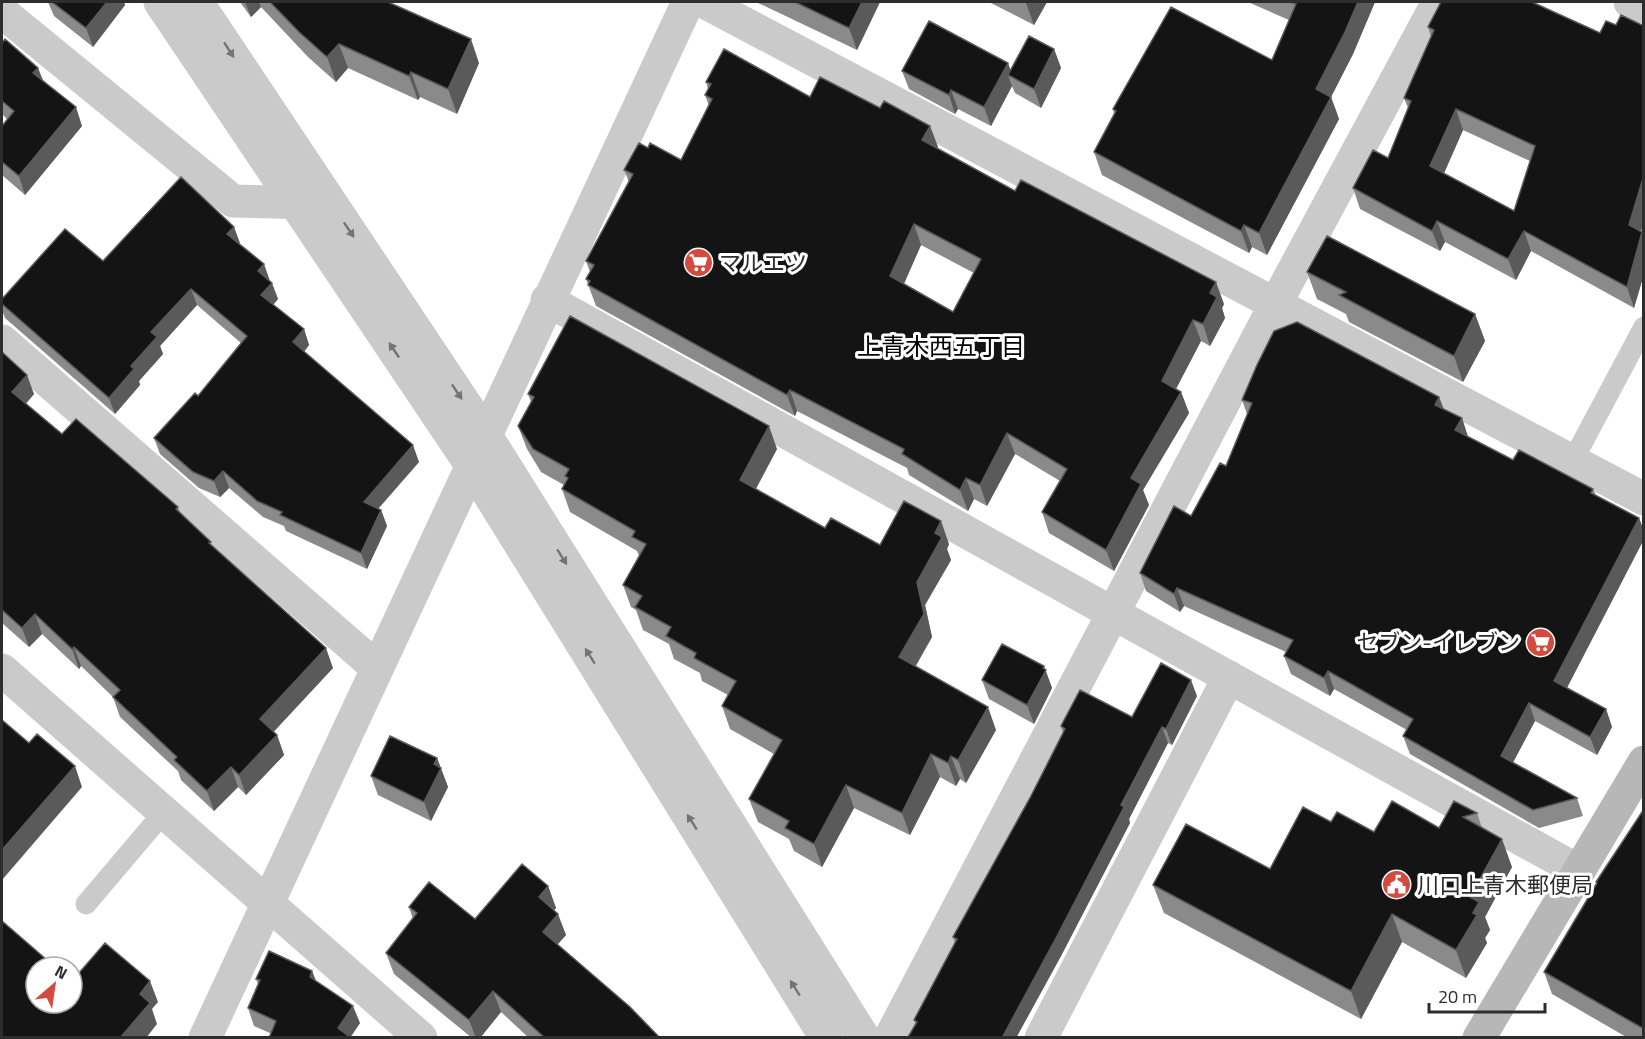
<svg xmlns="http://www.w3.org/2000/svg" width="1645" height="1039" font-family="'Titillium Web','Noto Sans JP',sans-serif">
	<rect width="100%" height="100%" fill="#fff"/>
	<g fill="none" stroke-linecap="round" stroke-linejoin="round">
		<path stroke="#cacaca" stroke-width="21" d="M1572 462 1644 327
			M86 904 164 812"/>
		<path stroke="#cacaca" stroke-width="33" d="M160 2 471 465 826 1038
			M197 2 485 434 864 1038
			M704 2 1644 499
			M2 12 233 201 311 203
			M547 300 1577 870
			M2 341 376 667
			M205 1038 688 2
			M890 1038 1276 303 1438 2
			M1041 1038 1229 677"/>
		<path stroke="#cacaca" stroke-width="33" d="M1630 2 1644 7
			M2 670 421 1038"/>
		<path stroke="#b7b7b7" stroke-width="33" d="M1479 1038 1644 762"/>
	</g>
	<path fill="#8a8a8a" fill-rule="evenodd" d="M48 2H124L125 5 93 47 54 16Z
		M240 2H388L479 63 457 114 420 97 418 100 348 68 336 82 308 57 261 7 251 17Z
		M756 2H880L857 50Z
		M989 2H1047L1034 25Z
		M1248 2H1375L1353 54 1331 97 1339 119 1267 255 1252 247 1249 253 1102 175 1094 152 1114 113 1113 109 1272 60 1289 20Z
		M1616 25 1644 26V221L1641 231 1642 232 1644 236V274L1634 308 1531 251 1516 280 1445 242 1440 251 1360 209 1353 188 1388 158 1408 108 1404 98 1431 37 1428 27 1600 33ZM1463 130 1530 161 1514 211 1444 173Z
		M2 43 38 68 43 80 82 126 25 195 2 175V126L7 119 2 114Z
		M1054 49 1061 68 1041 108 1015 93 1012 86 991 126 958 109 955 114 909 89 902 71 1008 63 1010 71Z
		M706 82 880 108 930 126 938 147 937 148 1015 191 1224 304 1222 308 1225 318 1210 346 1201 341 1176 389 1181 392 1189 413 1143 490 1149 505 1114 571 1049 533 1042 512 1060 481 1015 454 987 506 974 499 968 511 909 475 907 468 797 411 795 416 596 306 586 279 590 272 586 261 629 182 624 170 648 148 681 160 709 106 705 95 708 89ZM921 245 974 273 953 312 904 284Z
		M234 227 239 244 270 281 278 299 273 305 304 329 309 345 304 352 419 462 378 509 381 510 387 526 367 569 286 531 284 526 263 517 229 488 220 497 199 488 160 454 154 438 198 396 241 343 197 305 160 346 163 354 139 381 140 385 115 414 5 318 2 310V299L103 261Z
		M1307 272 1475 314 1485 341 1463 382 1349 322 1346 314 1317 299Z
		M2 352 34 394 26 404 62 434 178 507 180 513 333 668 273 732 277 735 284 755 246 795 238 787 214 811 181 780 178 771 120 717 113 697 81 666 79 669 42 634 29 647 2 623Z
		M528 394 777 449 756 489 825 528 880 545 949 544 947 549 951 560 925 605 932 637 915 666 996 730 966 783 960 779 956 786 940 777 910 835 854 808 822 867 794 851 789 839 758 822 749 799 774 754 730 729 722 706 728 695 702 681 700 673 674 659 669 644 643 630 636 610 631 607 623 585 639 556 637 551 570 512 562 489 564 485 541 472 527 449 518 426 531 402Z
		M1439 397 1444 409 1462 418 1468 437 1513 460 1593 489 1596 495 1639 518 1644 531V539L1567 688 1606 709 1612 727 1597 755 1535 721 1513 762 1577 798 1583 816 1539 828 1410 754 1403 736 1407 730 1334 689 1330 696 1291 674 1284 656 1286 652 1184 606 1180 612 1146 591 1140 573 1191 516 1226 466 1247 414 1242 400Z
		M1044 666 1052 688 1034 724 989 699 982 680Z
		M1197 696 1172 745 1168 743 1129 819 1130 823 1061 956 1016 1038H908L916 1024 914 1020 955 943 953 937 1031 796 1063 733 1061 726 1132 717Z
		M437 758 448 787 431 821 378 795 371 776Z
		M1454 801 1477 813 1482 828 1512 867 1485 917 1490 930 1485 938 1487 943 1466 978 1402 942 1361 1019 1164 913 1153 885 1270 869 1374 832 1439 828Z
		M1644 809V1038H1628L1552 994 1544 972 1597 884 1596 882Z
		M548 886 556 908 554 910 566 935 557 945 660 1038H529L501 1012 480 1038H472L394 974 386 953 413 919 409 907 475 919Z
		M312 971 316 981 360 1023 350 1037 270 1033 254 1026 248 1008 258 984 256 979Z"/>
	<path fill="#5a5a5a" d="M107 2H124L125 5 93 47 86 28Z
		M245 2H259L261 7 251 17Z
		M862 2H880L857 50 849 28Z
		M1027 2H1047L1034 25 1026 3Z
		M1358 2H1375L1353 54 1331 97 1339 119 1267 255 1259 233 1316 89Z
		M471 39 479 63 457 114 448 89Z
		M339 44 348 68 336 82 327 57Z
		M1054 49 1061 68 1041 108 1034 89Z
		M1008 63 1013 77 1008 75 1012 86 991 126 984 107Z
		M38 68 45 87 33 73Z
		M411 72 420 97 418 100 409 76Z
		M951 90 958 109 955 114 949 95Z
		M76 107 82 126 25 195 19 176Z
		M1456 109 1463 130 1438 187 1430 166Z
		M930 126 938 147 930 161 922 140Z
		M1644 175V221L1637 245 1629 225Z
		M1437 221 1445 242 1440 251 1432 231Z
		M914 224 921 245 898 297 890 276Z
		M1244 225 1252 247 1249 253 1241 231Z
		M234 227 240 243 233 251 227 234Z
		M1524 231 1531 251 1516 280 1508 259Z
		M1642 232 1644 236V274L1634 308 1627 287Z
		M264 264 270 281 258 271Z
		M1216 282 1224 304 1222 308 1225 318 1210 346 1203 324 1210 293Z
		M272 283 278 299 267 312 261 295Z
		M191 289 197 305 160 346 163 354 139 381 140 385 115 414 109 398 131 366 151 332Z
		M1475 314 1485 341 1463 382 1454 356Z
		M1193 320 1201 341 1169 402 1162 381Z
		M304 329 309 345 299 358 293 342Z
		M27 375 34 394 19 411 12 392Z
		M790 390 797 411 795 416 787 395Z
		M1181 392 1189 413 1143 490 1149 505 1114 571 1106 550 1131 478Z
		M1439 397 1446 416 1435 405Z
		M1462 418 1468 437 1462 448 1455 430Z
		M769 426 777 449 748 503 740 480Z
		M1007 433 1015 454 987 506 980 485Z
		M413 445 419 462 370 518 364 502Z
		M223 471 229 488 220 497 214 481Z
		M966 478 974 499 968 511 960 490Z
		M381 510 387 526 367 569 361 553Z
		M1639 518 1644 531V539L1561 699 1554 681Z
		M941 521 949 544 947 549 951 560 925 605 932 637 908 680 899 657 917 582 935 533Z
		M1177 588 1184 606 1180 612 1174 594Z
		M35 614 42 634 29 647 22 628Z
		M74 647 81 666 79 669 72 649Z
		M326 648 333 668 267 739 260 719Z
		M1044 666 1052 688 1034 724 1027 705Z
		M1328 671 1334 689 1330 696 1324 678Z
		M1191 680 1197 696 1172 745 1166 729Z
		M1529 703 1535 721 1507 774 1501 756Z
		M988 707 996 730 966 783 958 760Z
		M1606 709 1612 727 1597 755 1590 737Z
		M1162 727 1168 743 1129 819 1130 823 1061 956 1016 1038H1002Z
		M277 735 284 755 246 795 239 775Z
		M931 754 940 777 910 835 902 813Z
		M951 756 960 779 956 786 948 763Z
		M437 758 448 787 431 821 424 802 434 764Z
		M75 766 82 787 2 880V850Z
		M231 767 238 787 214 811 207 791Z
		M846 785 854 808 822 867 814 844Z
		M1502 839 1512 867 1485 917 1490 930 1485 938 1487 943 1466 978 1456 950 1470 897Z
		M548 886 556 908 547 918 539 897Z
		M558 914 566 935 550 953 543 932Z
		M1392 914 1402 942 1361 1019 1351 991Z
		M312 971 319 989 310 977Z
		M150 981 158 1002 152 1009 157 1024 146 1038H120L140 994Z
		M493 991 501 1012 480 1038H476L469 1020Z
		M353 1006 360 1023 350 1038 338 1028Z"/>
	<path fill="#141414" stroke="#5a5a5a" stroke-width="1.5" fill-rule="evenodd" d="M52 2H107L86 28Z
		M270 2H388L471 39 448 89 411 72 409 76 339 44 327 57 299 32Z
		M795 2H862L849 28Z
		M1290 2H1358L1345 32 1316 89 1331 97 1259 233 1244 225 1241 231 1094 152 1116 111 1113 109 1171 7 1272 60 1296 4Z
		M1441 2H1532L1600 33 1606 21 1616 25 1621 15 1644 26V175L1629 225 1642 232 1627 287 1524 231 1508 259 1437 221 1432 231 1353 188 1373 150 1388 158 1411 101 1404 98 1434 30 1428 27ZM1456 109 1535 146 1514 211 1430 166Z
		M929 21 1008 63 984 107 951 90 949 95 902 71Z
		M1029 36 1054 49 1034 89 1008 75Z
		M5 39 38 68 33 73 76 107 19 176 2 162V126L14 111 2 101V43Z
		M724 49 810 97 820 77 880 108 884 101 930 126 922 140 1015 191 1021 180 1216 282 1210 293 1217 297 1203 324 1193 320 1162 381 1181 392 1131 478 1141 484 1106 550 1042 512 1067 469 1007 433 980 485 966 478 960 490 902 454 904 449 790 390 787 395 588 285 590 281 586 279 594 265 586 261 633 174 624 170 639 143 648 148 650 143 681 160 712 99 705 95 711 84 706 82ZM914 224 981 259 953 312 890 276Z
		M181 177 234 227 227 234 264 264 258 271 272 283 261 295 304 329 293 342 413 445 364 502 381 510 361 553 280 515 282 512 257 501 223 471 214 481 193 472 154 438 195 393 198 396 247 336 191 289 151 332 157 337 131 366 134 369 109 398 2 304V299L65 229 103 261Z
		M1327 236 1475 314 1454 356 1339 295 1346 292 1307 272Z
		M570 316 769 426 740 480 825 528 831 518 880 545 904 501 941 521 935 533 942 537 917 582 924 614 899 657 988 707 958 760 951 756 948 763 931 754 902 813 846 785 814 844 785 828 789 821 749 799 782 740 722 706 736 681 694 658 696 653 666 636 671 627 635 607 642 596 623 585 646 544 632 537 635 531 562 489 568 478 565 476 569 469 533 449 518 426 534 397 528 394Z
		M1297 322 1439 397 1435 405 1462 418 1455 430 1513 460 1519 450 1593 489 1591 493 1639 518 1554 681 1606 709 1590 737 1529 703 1501 756 1577 798 1533 810 1403 736 1413 719 1328 671 1324 678 1284 656 1293 640 1177 588 1174 594 1140 573 1174 506 1191 516 1220 463 1226 466 1252 403 1242 400 1257 365 1274 331Z
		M2 352 27 375 12 392 62 434 76 419 178 507 176 509 211 542 209 543 326 648 260 719 277 735 239 775 231 767 207 791 174 760 177 757 113 697 120 690 74 647 72 649 35 614 22 628 2 610Z
		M1002 644 1044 666 1043 668 1046 670 1027 705 982 680Z
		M1161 663 1191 680 1166 729 1162 727 1121 805 1124 807 1055 940 1002 1038 908 1037 917 1022 914 1020 957 939 953 937 1031 796 1065 729 1061 726 1080 690 1132 717Z
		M2 720 29 743 37 734 75 766 2 850Z
		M390 736 437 758 434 764 441 768 424 802 371 776Z
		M1392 801 1439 828 1454 801 1477 813 1463 817 1502 839 1470 897 1479 902 1473 913 1477 915 1456 950 1392 914 1351 991 1153 885 1186 824 1270 869 1303 807 1331 822 1337 812 1374 832Z
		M1644 809V1029L1544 972 1597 883 1596 882Z
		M522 864 548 886 539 897 558 914 543 932 630 1007 660 1038H545L493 991 469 1020 386 953 417 913 409 907 429 882 475 919Z
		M2 921 55 967H36V1003H72V981L105 943 150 981 140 994 150 1003 120 1038H2Z
		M269 951 312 971 310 977 353 1006 338 1028 351 1038H269L276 1021 248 1008 260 980 256 979Z"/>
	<defs><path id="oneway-solid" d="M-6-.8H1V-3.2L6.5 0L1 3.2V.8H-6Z" transform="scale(1.5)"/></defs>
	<g fill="#747474">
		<use href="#oneway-solid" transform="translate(229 50) rotate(57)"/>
		<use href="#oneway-solid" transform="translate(349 230) rotate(56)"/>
		<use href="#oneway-solid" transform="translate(394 350) rotate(-124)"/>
		<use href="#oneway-solid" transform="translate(457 392) rotate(56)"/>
		<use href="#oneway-solid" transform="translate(562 557) rotate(58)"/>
		<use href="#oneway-solid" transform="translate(590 656) rotate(-122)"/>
		<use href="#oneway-solid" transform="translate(692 822) rotate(-122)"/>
		<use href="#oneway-solid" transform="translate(795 988) rotate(-122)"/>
	</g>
	<defs>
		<symbol id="supermarket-disc" viewBox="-11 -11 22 22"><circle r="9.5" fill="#d54a3f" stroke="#fff"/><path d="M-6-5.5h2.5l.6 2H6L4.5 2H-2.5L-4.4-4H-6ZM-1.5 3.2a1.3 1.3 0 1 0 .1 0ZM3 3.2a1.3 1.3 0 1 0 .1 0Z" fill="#fff"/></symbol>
		<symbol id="civic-disc" viewBox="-11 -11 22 22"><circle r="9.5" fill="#d54a3f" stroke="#fff"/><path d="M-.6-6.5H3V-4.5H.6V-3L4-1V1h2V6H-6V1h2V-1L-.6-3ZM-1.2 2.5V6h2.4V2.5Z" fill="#fff"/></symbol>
	</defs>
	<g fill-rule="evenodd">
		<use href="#supermarket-disc" x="682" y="246" width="33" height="33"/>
		<use href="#supermarket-disc" x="1524" y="626" width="33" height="33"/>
		<use href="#civic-disc" x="1380" y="868" width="33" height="33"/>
	</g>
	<g text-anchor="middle" stroke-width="6" stroke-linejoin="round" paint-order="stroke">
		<g font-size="22" fill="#2d2d2d" stroke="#fff" text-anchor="start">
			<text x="719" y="271">マルエツ</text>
			<text x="1520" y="650" text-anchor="end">セブン-イレブン</text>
			<text x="1417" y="893">川口上青木郵便局</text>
		</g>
		<g font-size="24" fill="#000" stroke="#fff">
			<text x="941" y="355">上青木西五丁目</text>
		</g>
	</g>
	<rect width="1645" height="1039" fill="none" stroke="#2d2d2d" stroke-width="6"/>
	<g transform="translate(54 985) rotate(29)"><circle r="28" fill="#ffffff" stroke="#ababab" stroke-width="1.5"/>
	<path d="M0-4.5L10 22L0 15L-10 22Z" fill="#d54a3f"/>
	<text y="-9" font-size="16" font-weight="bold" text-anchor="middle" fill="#2d2d2d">N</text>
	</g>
	<path d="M1429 1003v9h116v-9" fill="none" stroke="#2d2d2d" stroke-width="3"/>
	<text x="1438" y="1003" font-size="18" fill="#2d2d2d" stroke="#ffffff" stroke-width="4.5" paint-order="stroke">20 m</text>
</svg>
